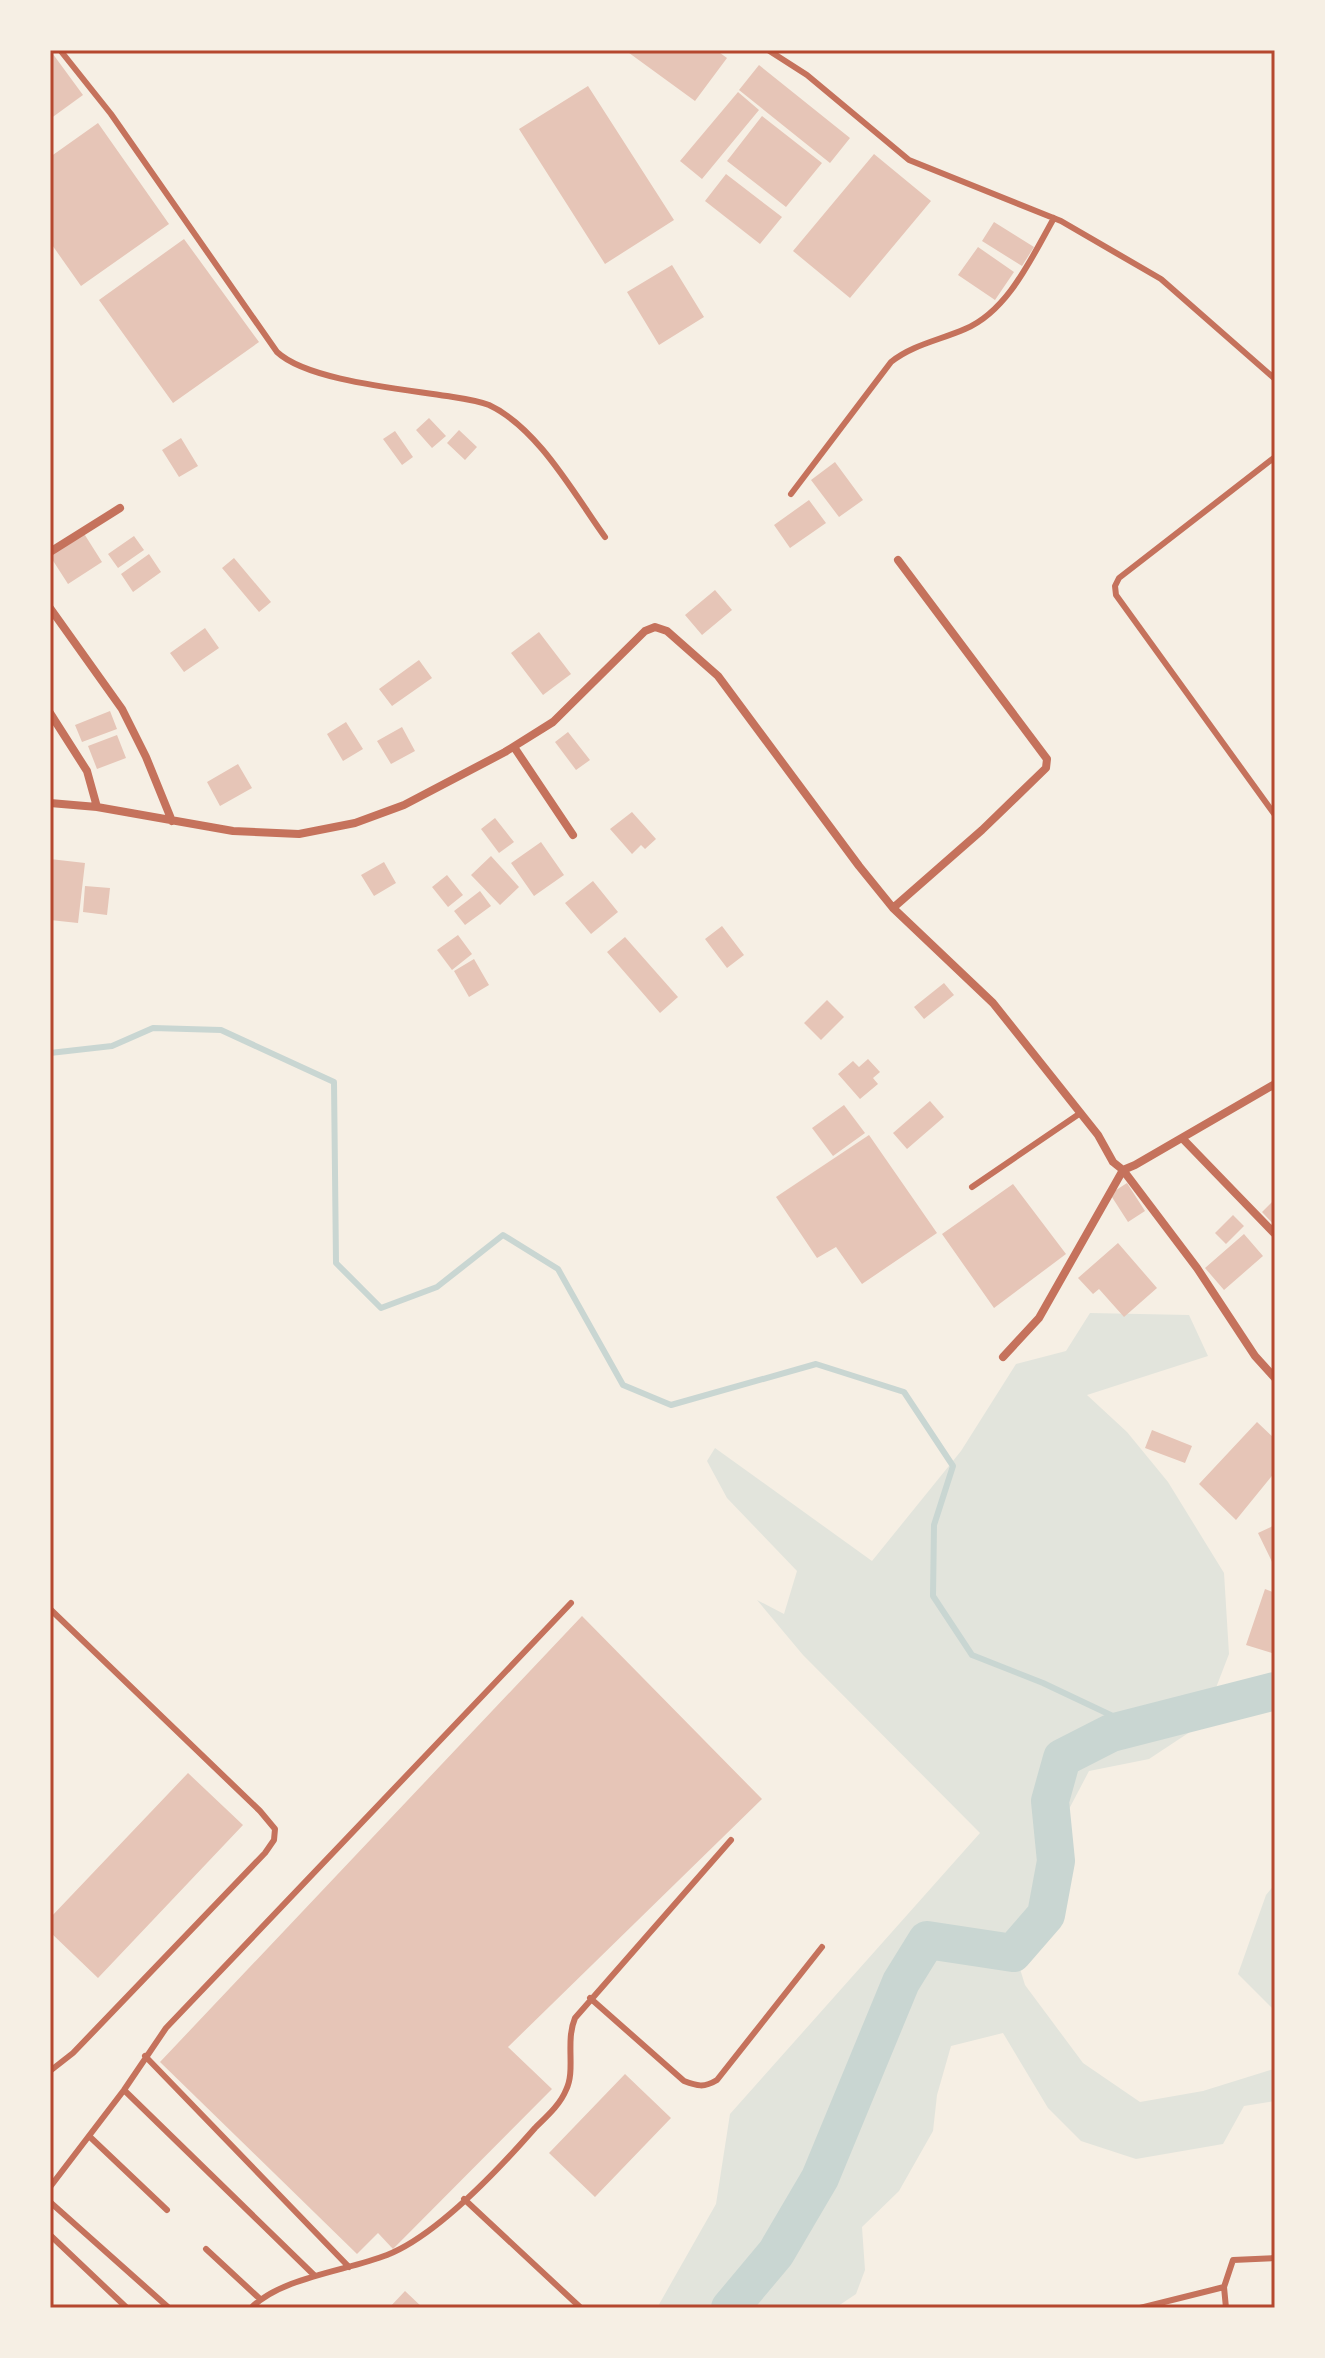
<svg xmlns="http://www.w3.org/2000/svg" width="1325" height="2358" font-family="'Varela Round',sans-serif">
	<rect width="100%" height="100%" fill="#f6efe4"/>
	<path fill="#e2e4dc" d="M1090 1313 1189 1315 1208 1356 1087 1395 1127 1432 1168 1482 1224 1573 1229 1654 1202 1724 1149 1759 1089 1771 1068 1811 1070 1875 1036 1922 1011 1940 1025 1985 1083 2063 1140 2102 1203 2091 1274 2069 1275 2065V2101L1244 2106 1223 2144 1136 2159 1081 2141 1048 2108 1003 2033 951 2046 937 2095 933 2131 899 2191 862 2227 865 2270 856 2294 835 2308H657L716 2204 730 2114 980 1833 803 1655 757 1600 784 1614 797 1571 727 1498 707 1461 715 1448 872 1561 961 1451 1016 1364 1066 1351Z
		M1275 1884V2011L1238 1974 1266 1895Z"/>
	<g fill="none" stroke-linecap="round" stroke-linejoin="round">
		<path stroke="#c9d6d2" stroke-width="6" d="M50 1053 112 1046 153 1028 221 1030 334 1082 336 1263 381 1308 437 1287 503 1235 558 1269 623 1385 671 1405 816 1364 904 1392 953 1466 934 1525 933 1596 972 1655 1043 1683 1136 1727"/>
		<path stroke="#c9d6d2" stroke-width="38" d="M730 2308 776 2253 820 2178 901 1982 927 1940 1013 1953 1046 1915 1056 1861 1050 1801 1062 1758 1111 1733 1275 1691"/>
	</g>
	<path fill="#e6c5b7" d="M50 50 83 95 50 119Z
		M625 50H716L727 58 695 101Z
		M759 65 850 138 830 163 739 90Z
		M588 86 674 220 605 264 519 129Z
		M738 92 759 110 702 179 680 161Z
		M762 116 822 163 786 207 727 161Z
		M98 123 169 224 81 286 50 242V157Z
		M874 154 931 201 850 298 793 251Z
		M726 174 782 217 760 244 705 201Z
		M994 222 1034 247 1022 266 982 241Z
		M184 239 259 342 173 403 99 300Z
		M978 247 1014 272 995 300 958 275Z
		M672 265 704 317 659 345 627 292Z
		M429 418 446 436 432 448 416 430Z
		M459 430 477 447 465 460 447 443Z
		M395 431 413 457 402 465 383 439Z
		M181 438 198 466 179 477 162 450Z
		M835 462 863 500 839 517 811 480Z
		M809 500 826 523 790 548 774 525Z
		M83 532 102 562 68 584 50 556Z
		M134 536 144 550 118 568 108 554Z
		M149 554 161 572 133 592 121 574Z
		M234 558 271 602 259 612 222 568Z
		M715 590 732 610 702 635 685 615Z
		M205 628 219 648 184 672 170 653Z
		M539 632 571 674 543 695 511 653Z
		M419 660 432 678 392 706 379 689Z
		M110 711 117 729 82 742 75 725Z
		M346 722 363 749 343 761 327 734Z
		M402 727 415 751 391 764 377 741Z
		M568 732 590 760 576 770 555 742Z
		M117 735 126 758 97 769 88 746Z
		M238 764 252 788 220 806 207 782Z
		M632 812 656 839 645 849 641 845 632 854 610 829Z
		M495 818 514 842 499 853 481 829Z
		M541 842 564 875 534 896 511 863Z
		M491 856 519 887 500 905 471 875Z
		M50 859 85 863 78 923 50 920Z
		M384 862 396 883 374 896 361 875Z
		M447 875 463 895 448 907 432 887Z
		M593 881 618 912 591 934 565 903Z
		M85 886 110 888 107 915 83 912Z
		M480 891 491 906 465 925 454 911Z
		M722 926 744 955 727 968 705 939Z
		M458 935 472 954 452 970 437 950Z
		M625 937 678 997 660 1013 607 952Z
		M474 959 489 985 469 997 454 971Z
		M944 983 954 995 924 1019 914 1007Z
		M827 1000 844 1017 821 1040 804 1023Z
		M868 1059 880 1072 873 1078 878 1084 860 1099 838 1074 853 1061 859 1067Z
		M930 1101 944 1117 907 1149 893 1133Z
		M844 1105 865 1133 833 1156 812 1128Z
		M869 1135 937 1233 862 1284 836 1247 817 1258 776 1197Z
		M1127 1183 1145 1211 1128 1222 1110 1194Z
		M1013 1184 1066 1254 994 1308 942 1234Z
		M1275 1199V1226L1262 1212Z
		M1233 1215 1244 1226 1226 1244 1215 1233Z
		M1244 1234 1263 1256 1224 1290 1205 1268Z
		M1118 1243 1157 1288 1124 1317 1099 1289 1093 1294 1078 1278Z
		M1257 1422 1275 1439V1472L1236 1520 1199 1484Z
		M1152 1430 1192 1446 1185 1463 1145 1448Z
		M1275 1525V1568L1258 1533Z
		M1265 1589 1275 1593V1654L1246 1645Z
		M582 1616 762 1799 508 2047 552 2089 393 2249 378 2233 357 2254 160 2062Z
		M188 1773 243 1825 98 1978 50 1932V1918Z
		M625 2074 671 2118 595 2197 549 2153Z
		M405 2291 423 2308H389Z"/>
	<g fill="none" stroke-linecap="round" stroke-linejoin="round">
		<path stroke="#c5725c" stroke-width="6" d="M60 50 111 114 277 352C308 381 404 389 447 396 460 398 476 400 489 405 538 428 574 494 605 537
			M768 50 807 75 909 160 1061 221 1161 279 1275 379
			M1275 457 1119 578 1115 586 1116 595 1275 815
			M791 494 891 362C912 345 940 340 965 329 1008 311 1032 257 1054 218
			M972 1187 1079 1114
			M50 1609 260 1811 275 1829 274 1840 265 1853 73 2053 50 2071
			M590 1998 684 2081C697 2086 704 2088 717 2080L822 1947
			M145 2056 349 2267
			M124 2090 315 2276
			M89 2136 167 2210
			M50 2187 124 2090 166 2028 571 1603
			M464 2199 581 2308
			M50 2202 169 2308
			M50 2235 127 2308
			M206 2249 260 2299
			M1224 2287 1226 2308
			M251 2308C282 2277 346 2271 387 2255 438 2235 499 2169 535 2128 546 2117 560 2105 566 2090 576 2070 565 2042 575 2018L731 1840
			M1140 2308 1224 2287 1233 2260 1275 2258"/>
		<path stroke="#c5725c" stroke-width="8" d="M50 552 120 508
			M50 608 122 709 146 757 172 821
			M50 713 87 771 97 807
			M514 747 573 835
			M50 803 97 807 233 831 299 834 355 823 404 805 505 752 553 722 645 631 655 627 667 631 718 676 859 866 893 908 993 1003 1098 1135 1113 1162 1123 1170 1197 1268 1255 1356 1275 1378
			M893 908 982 830 1046 768 1047 759 898 560
			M1182 1138 1275 1234
			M1123 1170 1135 1165 1275 1084
			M1003 1357 1039 1318 1123 1170"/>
	</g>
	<rect width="1325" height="2358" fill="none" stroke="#f6efe4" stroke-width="104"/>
	<rect x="52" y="52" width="1221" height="2254" fill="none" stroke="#b5482f" stroke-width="3"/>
</svg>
